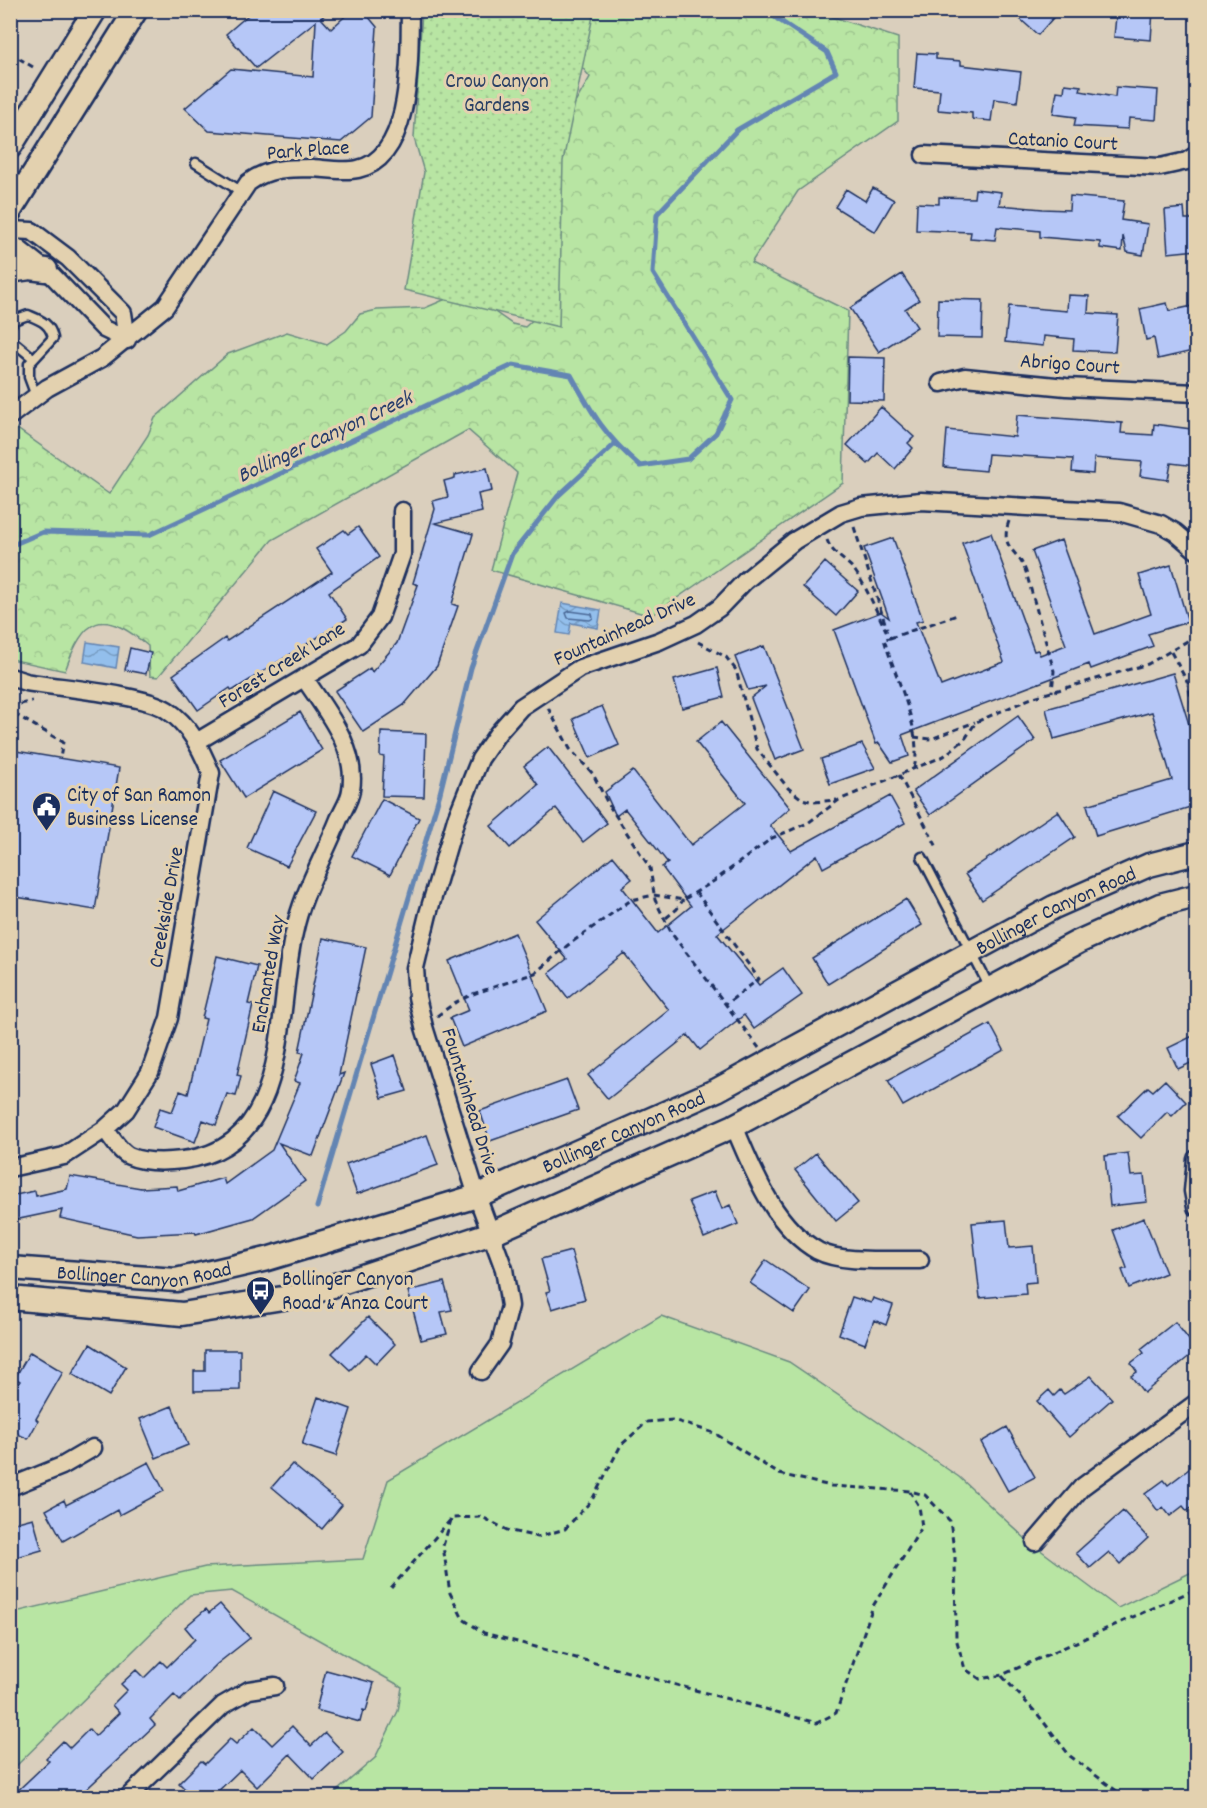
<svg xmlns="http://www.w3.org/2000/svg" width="1207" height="1808" font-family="Dekko,sans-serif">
	<defs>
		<pattern id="forest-crowns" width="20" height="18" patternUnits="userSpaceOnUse" patternTransform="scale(1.5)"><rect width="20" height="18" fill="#b8e5a3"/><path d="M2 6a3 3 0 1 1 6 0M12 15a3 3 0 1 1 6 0" fill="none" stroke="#9ec58f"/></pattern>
		<pattern id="park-dots" width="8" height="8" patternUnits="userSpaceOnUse" patternTransform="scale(1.5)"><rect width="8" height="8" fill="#b8e5a3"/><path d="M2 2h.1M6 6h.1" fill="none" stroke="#9ec58f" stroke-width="1.8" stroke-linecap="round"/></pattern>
		<pattern id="water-waves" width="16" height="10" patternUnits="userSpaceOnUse" patternTransform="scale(1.5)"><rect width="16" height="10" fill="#93bfec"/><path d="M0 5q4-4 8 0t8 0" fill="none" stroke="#779cc2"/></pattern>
	</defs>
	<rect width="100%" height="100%" fill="#dacfbd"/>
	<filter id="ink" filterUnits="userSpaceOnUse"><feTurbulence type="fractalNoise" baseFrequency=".0167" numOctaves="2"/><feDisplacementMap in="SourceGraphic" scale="12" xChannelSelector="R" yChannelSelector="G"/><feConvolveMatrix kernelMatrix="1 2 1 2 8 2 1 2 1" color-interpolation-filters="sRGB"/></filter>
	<g filter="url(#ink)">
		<path fill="#b8e5a3" stroke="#6a8a80" stroke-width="1.5" d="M661 1316 789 1362 959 1477 1027 1540 1118 1608 1196 1570V1797H330L375 1758 398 1711 402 1687 232 1591 190 1595 11 1771V1613L205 1567 363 1559 388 1480Z"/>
		<path fill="url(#forest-crowns)" stroke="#6a8a80" stroke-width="1.5" d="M587 11H815L898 38V121L798 191 751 263 848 311 843 483 651 616 491 570 517 473 468 430 272 540 158 677 150 676 148 646C102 607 84 617 65 671L10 659 13 426 109 494 148 435 155 418 228 354 287 332 327 344 346 331 360 314 377 310 425 308 460 293 469 294 512 324 525 327 548 306 559 131 590 77 573 56Z"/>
		<path fill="url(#park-dots)" stroke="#6a8a80" stroke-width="1.5" d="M422 11H594L563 161 559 327 404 290 424 172 414 138Z"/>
		<path fill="url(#water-waves)" stroke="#6385b3" stroke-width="1.5" d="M562 603 601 610 598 628 571 623 569 635 557 633Z
			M87 642 119 647 116 668 84 662Z"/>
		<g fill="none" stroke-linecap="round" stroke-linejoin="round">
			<path stroke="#4b6997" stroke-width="1.5" d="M570 611 592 614 593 618 590 620 568 618 566 613Z"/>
			<path stroke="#6385b3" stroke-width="5" d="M10 546 43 532 149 535 513 365 571 375C593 415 605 436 640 466L688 459 716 433 732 400 653 273 657 214 737 130 836 72 827 52 764 10
				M317 1207 440 793 471 668 512 554 558 496 615 444"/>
		</g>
		<path fill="#b6c7f7" stroke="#1b2f5e" stroke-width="1.5" d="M254 10H330L321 18 331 29 352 10H363L377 27 371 117 341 142 209 131 185 108 231 69 313 77 316 21 256 68 226 34Z
			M1010 10H1060L1038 35Z
			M1123 10H1153L1151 40 1114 37 1116 16 1123 17Z
			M917 53 936 54V59L961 61V65L1021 72 1017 102 994 99 991 121 972 119V113L938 110 940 90 914 88Z
			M1065 84 1081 86 1080 91 1115 97 1116 87 1158 90 1156 120 1129 118 1128 129 1074 126 1076 117 1053 114 1057 91 1064 92Z
			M873 188 894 200 875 232 835 207 846 189 865 201Z
			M975 189 1001 192 999 205 1043 209 1069 210 1070 196 1124 201 1121 220 1148 224 1143 255 1127 252 1123 236 1122 251 1100 248V242L1040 237V231L997 227 995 240 970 238 971 232 916 230 917 203 939 204V197L974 198Z
			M1184 208 1185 219H1197V250L1168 253 1165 210Z
			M902 274 919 300 905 309 917 327 879 352 850 308Z
			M1068 295 1089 296 1088 313 1118 315 1115 352 1073 350 1074 339 1044 336 1043 346 1005 342 1009 306 1067 311Z
			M938 299 983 300 982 338 937 337Z
			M1167 303 1169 311 1197 305V350L1158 359 1154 338 1146 340 1140 309Z
			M848 357 885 358 884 401 847 400Z
			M881 407 914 437 908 443 913 448 895 469 878 453 868 464 847 445Z
			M1017 415 1122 423 1121 433 1153 435 1154 424 1191 429 1190 438 1197 439 1195 466 1171 463 1168 480 1140 476 1142 462 1094 458 1093 474 1072 472 1073 459 988 454 986 471 944 467 947 430 1015 437Z
			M487 468 492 491 478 494 482 512 435 523 473 534 452 604 458 606 437 666 404 705 363 732 335 691 370 668 372 672 397 643 418 585 413 583 435 509 433 501 448 497 444 481 455 478V475Z
			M358 527 379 557 329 592 347 619 232 691 230 688 198 710 173 675 225 638 227 641 332 572 316 549 344 530 348 534Z
			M991 533 1034 651 1038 650 1040 655 1066 645 1032 551 1061 540 1095 634 1151 614 1139 575 1171 565 1188 622 1148 634 1153 646 1091 669 1089 664 902 735 909 756 892 762 879 743 876 744 834 630 881 612 889 618 864 548 893 538 923 620 916 622 941 686 1004 662 962 543Z
			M825 562 858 591 836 616 803 587Z
			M764 646 804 749 775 760 751 698 766 686 748 690 735 657Z
			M130 648 151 653 146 674 125 670Z
			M717 668 724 697 682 708 674 680Z
			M1173 673 1197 750V805L1096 836 1087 805 1172 780 1152 712 1054 739 1046 709Z
			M602 706 619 745 590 758 573 719Z
			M300 712 322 750 244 798 220 760Z
			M1018 716 1035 740 930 815 913 791Z
			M721 722 790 808 770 825 791 851 890 796 905 823 823 868 817 855 717 934 759 985 783 968 802 995 754 1029 744 1015 700 1050 688 1035 608 1099 588 1075 669 1010 624 953 568 998 549 973 567 959 535 920 613 856 632 879 622 887 658 933 691 906 662 867 668 863 625 809 616 816 605 792 633 771 691 845 745 803 696 742Z
			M381 732 426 734 424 797 382 796 384 757 380 756Z
			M862 744 875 768 830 784 821 759Z
			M548 747 607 823 583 842 556 808 510 848 491 826 538 785 524 766Z
			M10 750 119 768 95 910 10 896Z
			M273 791 316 811 287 866 247 848Z
			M382 799 419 818 390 875 352 856Z
			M1058 811 1075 837 982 900 965 874Z
			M906 899 922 925 828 984 812 958Z
			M515 933 547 1011 462 1047 450 1018 469 1010 449 961Z
			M323 938 366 947 339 1075 344 1073 313 1156 279 1143 305 1181 253 1218 196 1234 195 1232 137 1235 60 1218 62 1210 10 1221V1196L35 1191 36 1196 67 1189 70 1176 141 1188 177 1186 178 1191 223 1178 225 1184 272 1150 300 1083 294 1081 304 1053 299 1052Z
			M217 956 257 966 248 1004 253 1005 237 1075 241 1076 236 1096 227 1094 216 1125 203 1120 195 1142 153 1127 160 1108 172 1112 180 1091 188 1094 206 1019 202 1018Z
			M990 1024 1004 1050 903 1106 888 1080Z
			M1197 1034V1060L1178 1069 1168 1048Z
			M395 1055 407 1091 382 1098 371 1064Z
			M567 1080 578 1110 490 1141 480 1111Z
			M1165 1080 1186 1102 1172 1116 1167 1112 1141 1138 1118 1116 1148 1087 1153 1091Z
			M427 1135 438 1165 357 1194 346 1164Z
			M816 1153 858 1203 836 1221 795 1170Z
			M1128 1153 1131 1176 1144 1175 1147 1202 1110 1206 1105 1156Z
			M715 1191 722 1209 730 1205 738 1224 704 1238 689 1201Z
			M1144 1218 1166 1273 1129 1288 1122 1270 1127 1268 1113 1230Z
			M1006 1220 1009 1248 1033 1246 1036 1282 1025 1283 1026 1294 980 1298 972 1223Z
			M571 1251 585 1299 552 1309 546 1292 550 1291 541 1259Z
			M766 1260 810 1290 794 1313 750 1283Z
			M444 1282 452 1310 441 1312 447 1334 421 1340 408 1291Z
			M852 1297 871 1303 873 1298 893 1305 886 1325 874 1320 865 1344 839 1334Z
			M368 1317 395 1344 376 1364 366 1354 350 1370 332 1353Z
			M1175 1322 1197 1350 1144 1393 1131 1376 1137 1372 1131 1363 1144 1353 1141 1349Z
			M90 1344 126 1367 109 1396 72 1374Z
			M205 1350H240V1390L194 1391V1371H205Z
			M30 1352 63 1372 36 1419 38 1421 28 1439 10 1430V1397L20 1381 15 1378Z
			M1091 1376 1112 1399 1069 1437 1037 1401 1049 1390 1054 1396 1060 1390 1064 1394Z
			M318 1397 351 1409 336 1456 302 1445Z
			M172 1406 188 1445 156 1458 140 1419Z
			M1007 1427 1035 1477 1008 1491 981 1442Z
			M149 1462 164 1491 119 1515 117 1510 63 1541 46 1510 64 1500 66 1505Z
			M1197 1463V1504L1187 1511 1183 1506 1170 1516 1163 1507 1158 1511 1145 1494 1164 1480 1168 1485Z
			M292 1464 342 1505 322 1529 272 1487Z
			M1123 1511 1148 1538 1120 1564 1109 1552 1090 1568 1076 1553Z
			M33 1518 42 1550 10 1559V1524Z
			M220 1604 250 1638 217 1664 180 1701 174 1695 150 1719 155 1725 78 1797H11L49 1761 46 1758 63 1741 70 1748 89 1729 95 1736 119 1713 112 1705 127 1690 121 1684 136 1670 144 1678 161 1661 167 1667 195 1639 185 1627 206 1609 209 1613Z
			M326 1670 374 1683 366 1711 363 1710 360 1722 316 1710Z
			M292 1726 311 1746 325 1733 343 1752 314 1779 290 1754 257 1787 240 1770 212 1797H193L179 1783 201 1761 205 1764 230 1739 236 1744 254 1727 272 1745Z"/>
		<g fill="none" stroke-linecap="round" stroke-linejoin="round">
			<defs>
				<path id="service" d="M196 163 242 192
					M10 326 14 320 28 315C40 320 50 323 53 338L29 364V377L36 396
					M10 339 33 358
					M922 857 990 988"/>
				<path id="minor" d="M924 155 1160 167 1187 161 1196 155
					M10 230 32 231 68 258 123 313 127 340
					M10 242 53 276 104 329 127 340
					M941 383 965 377 1066 387 1196 393
					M10 416 47 388 102 358 165 307 248 183C267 168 288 168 312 168 326 169 345 172 358 169 414 157 409 54 410 10
					M10 677 26 682C59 688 143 694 167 710 190 725 201 749 211 773L169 1018 150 1072 126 1110 105 1129 64 1156 10 1168
					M198 741 359 645 380 617 402 554V511
					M734 1126C753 1170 773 1226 818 1251 843 1264 891 1259 920 1260
					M105 1129C111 1137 120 1152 129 1156 145 1163 166 1162 183 1160 293 1147 275 1013 294 933 302 893 324 857 339 819 343 810 350 800 351 790 358 749 326 711 305 679
					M1196 1159 1193 1191 1196 1207
					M481 1371 500 1344 510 1306 504 1269 477 1196 424 1027 417 997 415 968 428 914 456 819 480 759 498 733 521 707 580 668 659 641 696 624 719 608 745 581 794 541 841 513 861 507 921 501 1119 512 1161 524 1175 532 1196 550
					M10 1487 62 1466 93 1448
					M1035 1542 1082 1487 1196 1403
					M127 1798 223 1705 249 1690 275 1686"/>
				<g id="secondary">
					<path d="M10 147 95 10"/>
					<path d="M10 211 136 10"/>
					<path d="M10 271 30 268 46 270"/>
					<path id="s1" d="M10 1268 176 1280 267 1259 477 1196 717 1090 1054 907 1149 865 1196 853"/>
					<path d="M10 1298 182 1314 308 1294 492 1233 734 1126 1078 942 1160 905 1196 896"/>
				</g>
			</defs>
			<use href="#service" stroke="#1b2f5e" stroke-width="13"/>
			<use href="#minor" stroke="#1b2f5e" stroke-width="21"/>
			<use href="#secondary" stroke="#1b2f5e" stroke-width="27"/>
			<path stroke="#1b2f5e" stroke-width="3" stroke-dasharray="6 4.5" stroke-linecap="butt" d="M10 53 33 67
				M1009 521C999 550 1018 548 1026 572L1054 671 1052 692
				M854 527 887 629
				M827 540C833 556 846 559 855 571 869 591 878 616 890 638L884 639C894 674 924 733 914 768
				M890 638 957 615
				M698 642 726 657 736 670 757 749 788 788 802 799 814 802 837 800
				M1171 652 1188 683 1196 726
				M14 706 11 712 63 742 60 758
				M10 707 32 701
				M548 708 570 749 593 774 608 804 650 868 655 900 672 934 759 1048
				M914 737 931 739 975 722
				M899 775 938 849
				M696 892 759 979 726 1004
				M666 918 677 909 683 900
				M437 1016 456 1002 473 994 535 973 568 945 631 900 654 895 683 900 714 881 772 838 808 823 839 800 944 756 965 739 976 722 1034 697 1148 664 1196 636
				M451 1520 443 1546 450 1593 463 1619 484 1633 817 1723 836 1713 873 1606 922 1527 919 1506 910 1492
				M391 1588 452 1518 482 1517 507 1530 538 1537 565 1529 592 1500 621 1445 647 1422 673 1420 714 1433 779 1474 831 1486 910 1491 925 1495 950 1521 955 1557 956 1638 965 1669 980 1679 1002 1675 1196 1589
				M1002 1676 1039 1716 1070 1756 1126 1798"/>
			<use href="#service" stroke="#e3d1af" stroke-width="8"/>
			<use href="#minor" stroke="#e3d1af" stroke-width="16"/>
			<use href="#secondary" stroke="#e3d1af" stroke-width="22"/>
		</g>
	</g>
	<defs>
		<symbol id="civic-pin" viewBox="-11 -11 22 30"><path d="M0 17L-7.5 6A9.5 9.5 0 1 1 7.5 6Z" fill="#1b2f5e" stroke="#e3d1af"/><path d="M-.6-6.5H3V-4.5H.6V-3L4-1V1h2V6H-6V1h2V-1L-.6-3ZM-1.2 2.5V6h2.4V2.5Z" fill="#fff"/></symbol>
		<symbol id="bus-pin" viewBox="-11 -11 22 30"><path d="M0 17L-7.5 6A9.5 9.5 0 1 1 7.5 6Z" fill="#1b2f5e" stroke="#e3d1af"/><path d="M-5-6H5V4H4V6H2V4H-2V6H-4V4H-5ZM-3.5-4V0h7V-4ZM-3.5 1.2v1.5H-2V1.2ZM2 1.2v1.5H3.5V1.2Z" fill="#fff"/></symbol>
	</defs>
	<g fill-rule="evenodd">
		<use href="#civic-pin" x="30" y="790" width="33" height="45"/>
		<use href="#bus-pin" x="244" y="1274" width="33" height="45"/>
	</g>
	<g text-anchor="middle" stroke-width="6" stroke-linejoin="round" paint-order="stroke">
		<g font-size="21" fill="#2b4165" stroke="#e3d1af">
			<text x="497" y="87">Crow Canyon<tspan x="497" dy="24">Gardens</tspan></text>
		</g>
		<g font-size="21" fill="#1b2f5e" stroke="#e3d1af">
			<text transform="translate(1063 140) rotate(3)" y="7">Catanio Court</text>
			<text transform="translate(308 149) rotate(-4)" y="7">Park Place</text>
			<text transform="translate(1070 363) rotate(4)" y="7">Abrigo Court</text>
			<text transform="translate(624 628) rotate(-24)" y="7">Fountainhead Drive</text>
			<text transform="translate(281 664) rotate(-32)" y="7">Forest Creek Lane</text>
			<text transform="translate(165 907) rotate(-80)" y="7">Creekside Drive</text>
			<text dy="7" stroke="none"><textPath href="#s1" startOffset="1125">Bollinger Canyon Road</textPath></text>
			<text transform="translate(267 974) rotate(-80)" y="7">Enchanted Way</text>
			<text transform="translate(471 1101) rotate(73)" y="7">Fountainhead Drive</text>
			<text dy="7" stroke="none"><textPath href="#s1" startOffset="639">Bollinger Canyon Road</textPath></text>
			<text dy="7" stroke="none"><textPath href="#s1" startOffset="135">Bollinger Canyon Road</textPath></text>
		</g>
		<g font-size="21" fill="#1b2f5e" stroke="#e3d1af" text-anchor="start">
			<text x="67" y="801">City of San Ramon<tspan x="67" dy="24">Business License</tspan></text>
			<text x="282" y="1285">Bollinger Canyon<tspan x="282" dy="24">Road &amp; Anza Court</tspan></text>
		</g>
		<g font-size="22" font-style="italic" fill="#273d6c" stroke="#e3d1af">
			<text transform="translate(324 435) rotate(-25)" y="8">Bollinger Canyon Creek</text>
		</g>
	</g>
	<rect width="1207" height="1808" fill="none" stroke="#e3d1af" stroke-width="36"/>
	<rect x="18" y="18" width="1171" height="1772" fill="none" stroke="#1b2f5e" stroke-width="2" filter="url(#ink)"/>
</svg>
